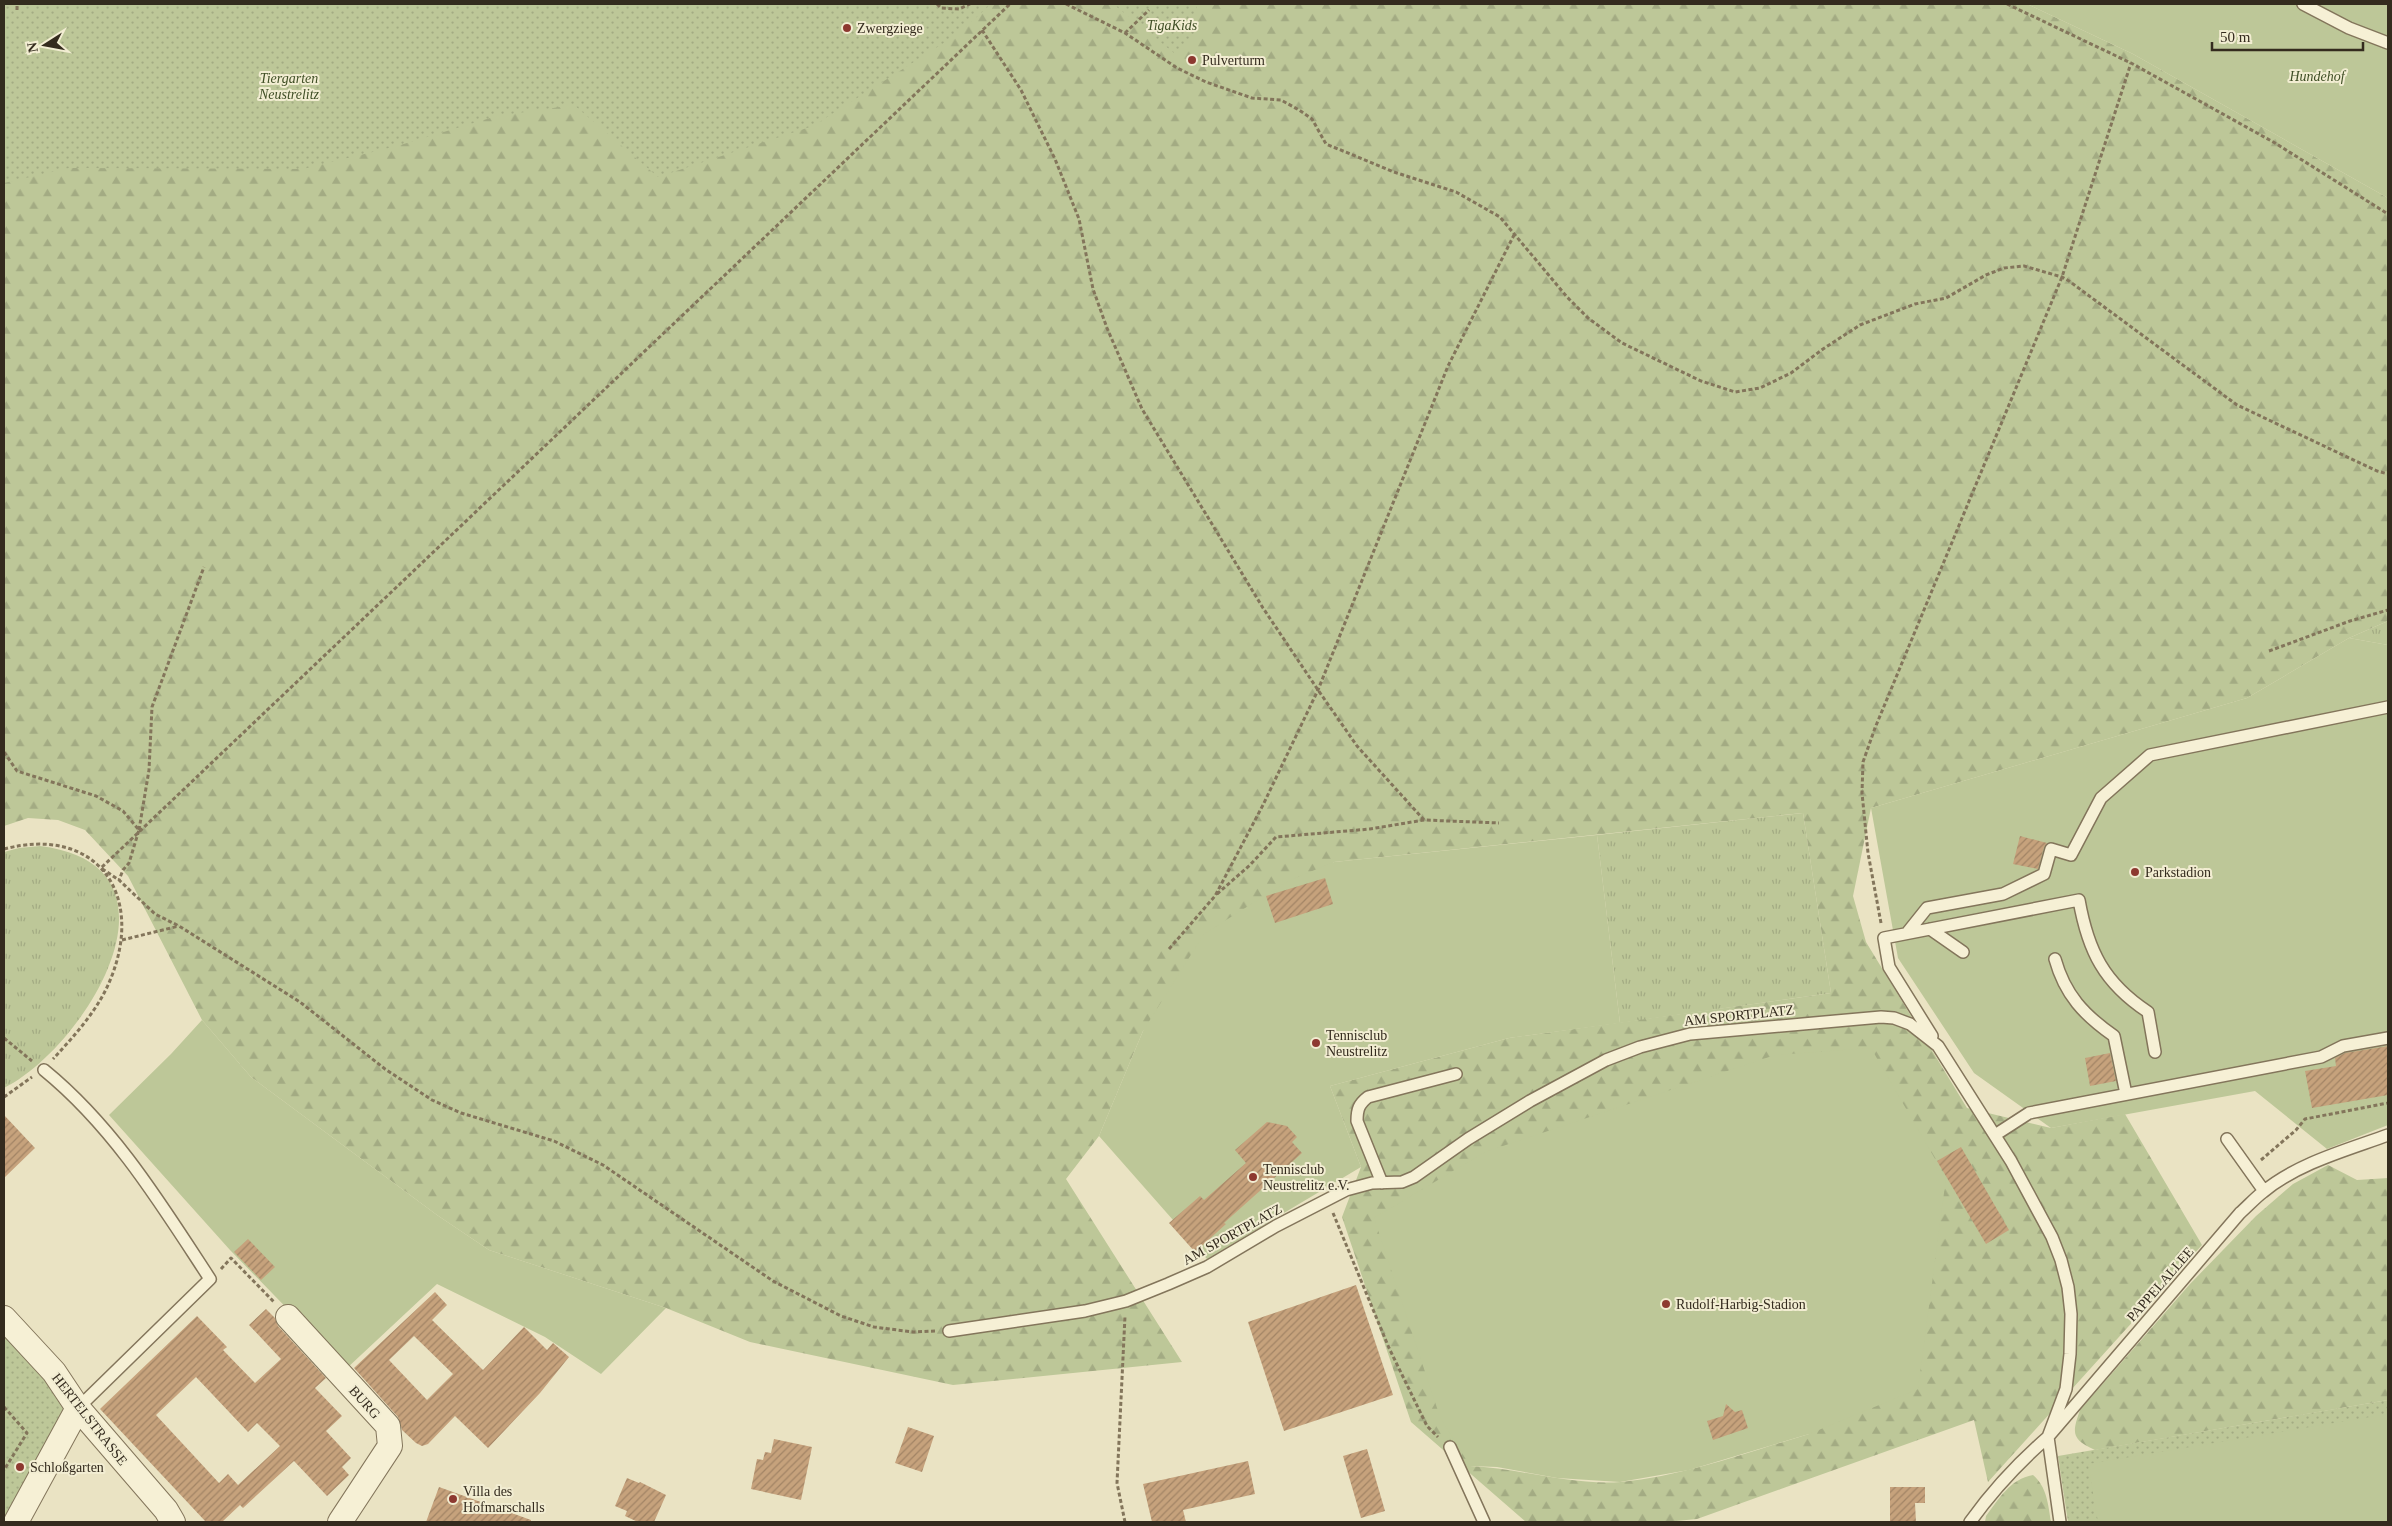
<svg xmlns="http://www.w3.org/2000/svg" width="2392" height="1526" font-family="Georgia,serif">
	<defs>
		<pattern id="grass-tufts" width="24" height="20" patternUnits="userSpaceOnUse" patternTransform="scale(1.25)"><rect width="24" height="20" fill="#bdc798"/><path d="M3 7l-1-3M5 7V3M7 7l1-3M15 17l-1-3M17 17v-4M19 17l1-3" fill="none" stroke="#a3ab83"/></pattern>
		<pattern id="forest-firs" width="22" height="20" patternUnits="userSpaceOnUse" patternTransform="scale(1.25)"><rect width="22" height="20" fill="#bdc798"/><path d="M5 1l3.5 6h-7zM16 11l3.5 6h-7z" fill="#a3ab83"/></pattern>
		<pattern id="park-dots" width="8" height="8" patternUnits="userSpaceOnUse" patternTransform="scale(1.25)"><rect width="8" height="8" fill="#bdc798"/><path d="M2 2h.1M6 6h.1" fill="none" stroke="#a3ab83" stroke-width="1.8" stroke-linecap="round"/></pattern>
		<pattern id="building-hatch" width="6" height="6" patternUnits="userSpaceOnUse" patternTransform="scale(1.25)"><rect width="6" height="6" fill="#c6a27c"/><path d="M-1 1l2-2M0 6l6-6M5 7l2-2" fill="none" stroke="#a28465"/></pattern>
	</defs>
	<rect width="100%" height="100%" fill="#eae3c3"/>
	<path fill="url(#grass-tufts)" d="M2388 621V645L2349 638Z
		M1803 813 1831 993 1620 1023 1597 835Z
		M40 846C196 865 87 1046 4 1088V852L19 848Z"/>
	<path fill="url(#forest-firs)" fill-rule="evenodd" d="M4 4H2027L2133 54 2388 198V621L2349 638 2247 698 1871 808 1853 896 1866 942 1967 1108 2051 1128 2125 1114 2202 1245 1988 1482 1974 1420 1697 1519 1666 1522H1526L1411 1422 1342 1217 1361 1167 1330 1086 1509 1038 1831 993 1803 813 1334 862 1143 1031 1099 1136 1066 1179 1182 1362 953 1385 750 1342 666 1308 489 1250 437 1215 251 1077 202 1020 128 876 85 830 58 820 28 818 4 826ZM1809 1434C1748 1452 1685 1476 1621 1482 1573 1486 1519 1468 1470 1466Z
		M2328 1165 2357 1180 2388 1178V1400L2095 1450C2071 1439 2072 1433 2080 1410L2190 1284 2256 1216 2293 1184Z
		M2033 1475C2047 1487 2048 1504 2051 1522H1985L1986 1516C1999 1499 2010 1479 2033 1475Z"/>
	<path fill="url(#park-dots)" d="M4 4H991L958 34 813 126 658 177 574 105 497 116 397 146 303 169 69 168 4 183Z
		M1113 4H1197L1194 38 1174 53Z
		M4 1333 64 1400 65 1411 6 1522H4Z
		M2388 1400V1522H2068L2058 1456Z"/>
	<path fill="#bdc798" d="M2027 4H2388V198L2133 54Z
		M2349 638 2388 645V1125L2327 1149 2255 1091 2051 1128 1974 1073 1898 958 1871 808 2247 698Z
		M1597 835 1620 1023 1509 1038 1330 1086 1361 1167 1207 1259 1198 1249 1195 1252 1173 1220 1099 1136 1143 1031 1204 934 1288 881 1334 862Z
		M202 1020 251 1077 437 1215 489 1250 666 1308 601 1374 545 1337 437 1284 346 1369 230 1250 109 1115 171 1054Z
		M1871 1048 1946 1178 1918 1389 1809 1434 1689 1470 1620 1482 1557 1478 1497 1467 1470 1466 1440 1417 1374 1218 1485 1152 1775 1055Z
		M2388 1414V1522H2098L2088 1464Z"/>
	<path fill="url(#building-hatch)" fill-rule="evenodd" d="M2020 836 2047 843 2044 847 2038 869 2013 864Z
		M1325 878 1333 904 1275 923 1266 896Z
		M2388 1046V1095L2312 1108 2305 1071 2336 1066 2335 1058 2345 1053Z
		M2110 1053 2116 1081 2090 1086 2085 1058Z
		M4 1115 35 1148 4 1178Z
		M1267 1122 1287 1126 1297 1137 1292 1142 1302 1153 1224 1223 1226 1224 1195 1252 1169 1223 1200 1196 1204 1200 1246 1163 1235 1150Z
		M1961 1147 2009 1230 1986 1244 1937 1161Z
		M248 1239 275 1267 261 1280 234 1252Z
		M1356 1285 1393 1395 1284 1431 1248 1322Z
		M435 1292 447 1305 432 1320 483 1370 524 1327 547 1350 553 1343 569 1357 540 1393 488 1448 455 1416 428 1444 422 1446 416 1443 402 1430 398 1417 354 1368ZM414 1336 453 1374 427 1400 389 1360Z
		M266 1309 275 1318 278 1326 326 1378 315 1388 342 1416 326 1431 351 1458 342 1467 349 1475 327 1496 294 1461 243 1508 240 1505 222 1522H206L100 1409 197 1316 227 1347 223 1350 255 1383 281 1359 249 1325ZM196 1377 248 1432 257 1423 280 1446 238 1485 228 1474 219 1483 156 1415Z
		M1726 1404 1735 1412 1742 1410 1748 1428 1713 1440 1707 1421 1723 1416Z
		M908 1427 934 1436 922 1472 895 1463Z
		M774 1439 812 1447 801 1500 751 1489 757 1459 763 1460 765 1452 771 1453Z
		M1367 1449 1385 1511 1361 1518 1343 1456Z
		M1248 1461 1255 1494 1183 1510 1186 1522H1152L1143 1484Z
		M627 1478 639 1483 640 1482 666 1495 654 1522H638L625 1516 627 1511 615 1506Z
		M439 1487 531 1520V1522H426Z
		M1890 1487H1925V1503H1915L1916 1522H1890Z"/>
	<g fill="none" stroke-linecap="round" stroke-linejoin="round">
		<defs>
			<path id="service" d="M2303 4 2349 28 2388 43
				M1930 929 1963 952
				M1907 933 1927 908 2003 894 2044 874 2051 849 2071 855 2101 798 2150 755 2388 707
				M2055 959C2065 995 2084 1015 2114 1036L2126 1094
				M1932 1036 1889 967 1884 938 2079 900C2088 951 2104 983 2148 1012L2155 1052
				M44 1070C114 1127 161 1204 210 1279L78 1408
				M1995 1135 2029 1113 2321 1057 2343 1046 2388 1038
				M2227 1139 2264 1191
				M1382 1183 1357 1121C1357 1109 1359 1104 1368 1097L1456 1074
				M949 1331 1085 1311 1126 1301 1168 1284 1207 1267 1276 1226 1346 1190 1372 1183 1402 1182 1414 1177 1468 1139 1530 1101 1606 1060 1640 1047 1690 1034 1881 1017 1894 1018 1910 1024 1938 1046 2011 1161 2052 1237 2061 1260 2068 1287 2071 1314 2070 1354 2066 1389 2048 1437 2060 1522
				M1450 1447 1484 1522
				M1970 1522C1993 1490 2018 1463 2048 1437L2240 1213C2248 1206 2255 1198 2263 1192 2298 1163 2347 1150 2388 1135"/>
			<path id="minor" d="M288 1317 388 1426 390 1446 340 1522
				M4 1318 54 1372 78 1408 166 1510 173 1522
				M16 1522 78 1408"/>
		</defs>
		<use href="#service" stroke="#83755b" stroke-width="14"/>
		<use href="#minor" stroke="#83755b" stroke-width="26"/>
		<path stroke="#83755b" stroke-width="3" stroke-dasharray="4 2.5" stroke-linecap="butt" d="M937 4 941 8 959 9 970 4
			M1066 4 1125 33 1177 68 1206 82 1252 98 1281 100 1299 110 1312 119 1326 144 1394 172 1456 192 1500 217 1567 297 1588 318 1622 343 1701 381 1735 392 1760 388 1791 373 1823 349 1860 325 1915 304 1946 298 1986 275 2004 268 2024 266 2062 277 2069 281 2237 405 2377 471 2388 474
			M2007 4 2131 63 2275 143 2388 214
			M17 10V4
			M982 30 1021 90 1055 159 1079 219 1093 289 1107 328 1142 409 1263 608 1318 690 1357 746 1424 820
			M1125 33 1149 10
			M2269 651 2350 621 2388 610
			M4 752 17 771 96 796 123 811 139 830 129 863 123 870 119 880
			M139 830 149 770 152 707 204 567
			M4 849C96 825 145 893 111 978 99 1009 75 1035 53 1059
			M1217 894 1250 865 1276 837 1370 829 1424 820 1499 823
			M1881 923 1868 853 1862 793 1863 762 1875 728 2062 277 2131 63
			M122 940 179 926
			M1169 949 1215 896 1263 805 1318 690 1448 366 1514 235
			M4 1038 32 1061
			M4 1097 32 1077
			M2261 1160 2296 1130 2305 1119 2388 1103
			M1333 1213 1389 1348 1427 1426 1438 1437
			M221 1269 231 1258 274 1302
			M935 1331 913 1332 874 1327 841 1316 773 1281 603 1165 554 1141 461 1113 432 1100 385 1069 300 1002 179 926 155 914 119 880 101 868 1010 4
			M4 1407 27 1433 4 1470
			M1125 1522 1117 1483 1125 1316"/>
		<use href="#service" stroke="#f6f0d5" stroke-width="11"/>
		<use href="#minor" stroke="#f6f0d5" stroke-width="24"/>
	</g>
	<g fill="#8d3930" stroke="#f2edd2" stroke-width="2">
		<circle cx="847" cy="28" r="5"/>
		<circle cx="1192" cy="60" r="5"/>
		<circle cx="2135" cy="872" r="5"/>
		<circle cx="1316" cy="1043" r="5"/>
		<circle cx="1253" cy="1177" r="5"/>
		<circle cx="1666" cy="1304" r="5"/>
		<circle cx="20" cy="1467" r="5"/>
		<circle cx="453" cy="1499" r="5"/>
	</g>
	<g text-anchor="middle" stroke-width="4" stroke-linejoin="round" paint-order="stroke">
		<g font-size="14" font-style="italic" fill="#404f26" stroke="#f2edd2">
			<text x="1172" y="30">TigaKids</text>
			<text x="2317" y="81">Hundehof</text>
			<text x="289" y="83">Tiergarten<tspan x="289" dy="16">Neustrelitz</tspan></text>
		</g>
		<g font-size="14" fill="#342b1e" stroke="#f2edd2" text-anchor="start">
			<text x="857" y="33">Zwergziege</text>
			<text x="1202" y="65">Pulverturm</text>
			<text x="2145" y="877">Parkstadion</text>
			<text x="1326" y="1040">Tennisclub<tspan x="1326" dy="16">Neustrelitz</tspan></text>
			<text x="1263" y="1174">Tennisclub<tspan x="1263" dy="16">Neustrelitz e.V.</tspan></text>
			<text x="1676" y="1309">Rudolf-Harbig-Stadion</text>
			<text x="30" y="1472">Schloßgarten</text>
			<text x="463" y="1496">Villa des<tspan x="463" dy="16">Hofmarschalls</tspan></text>
		</g>
		<g font-size="14" fill="#342b1e" stroke="#f2edd2">
			<text transform="translate(1739 1015) rotate(-6)" y="5">AM SPORTPLATZ</text>
			<text transform="translate(1232 1234) rotate(-29)" y="5">AM SPORTPLATZ</text>
			<text transform="translate(2160 1284) rotate(-49)" y="5">PAPPELALLEE</text>
			<text transform="translate(365 1402) rotate(48)" y="5">BURG</text>
			<text transform="translate(90 1419) rotate(52)" y="5">HERTELSTRASSE</text>
		</g>
	</g>
	<rect width="2392" height="1526" fill="none" stroke="#342b1e" stroke-width="10"/>
	<g transform="translate(45 45) rotate(259)" stroke="#f2edd2" stroke-width="4" paint-order="stroke">
	<path d="M0-4L9 19L0 12L-9 19Z" fill="#342b1e"/>
	<text y="-8" font-size="14" font-weight="bold" text-anchor="middle" fill="#342b1e">N</text>
	</g>
	<path d="M2212 42v8h151v-8" fill="none" stroke="#342b1e" stroke-width="2.5"/>
	<text x="2220" y="42" font-size="15" fill="#342b1e" stroke="#f2edd2" stroke-width="4" paint-order="stroke">50 m</text>
</svg>
